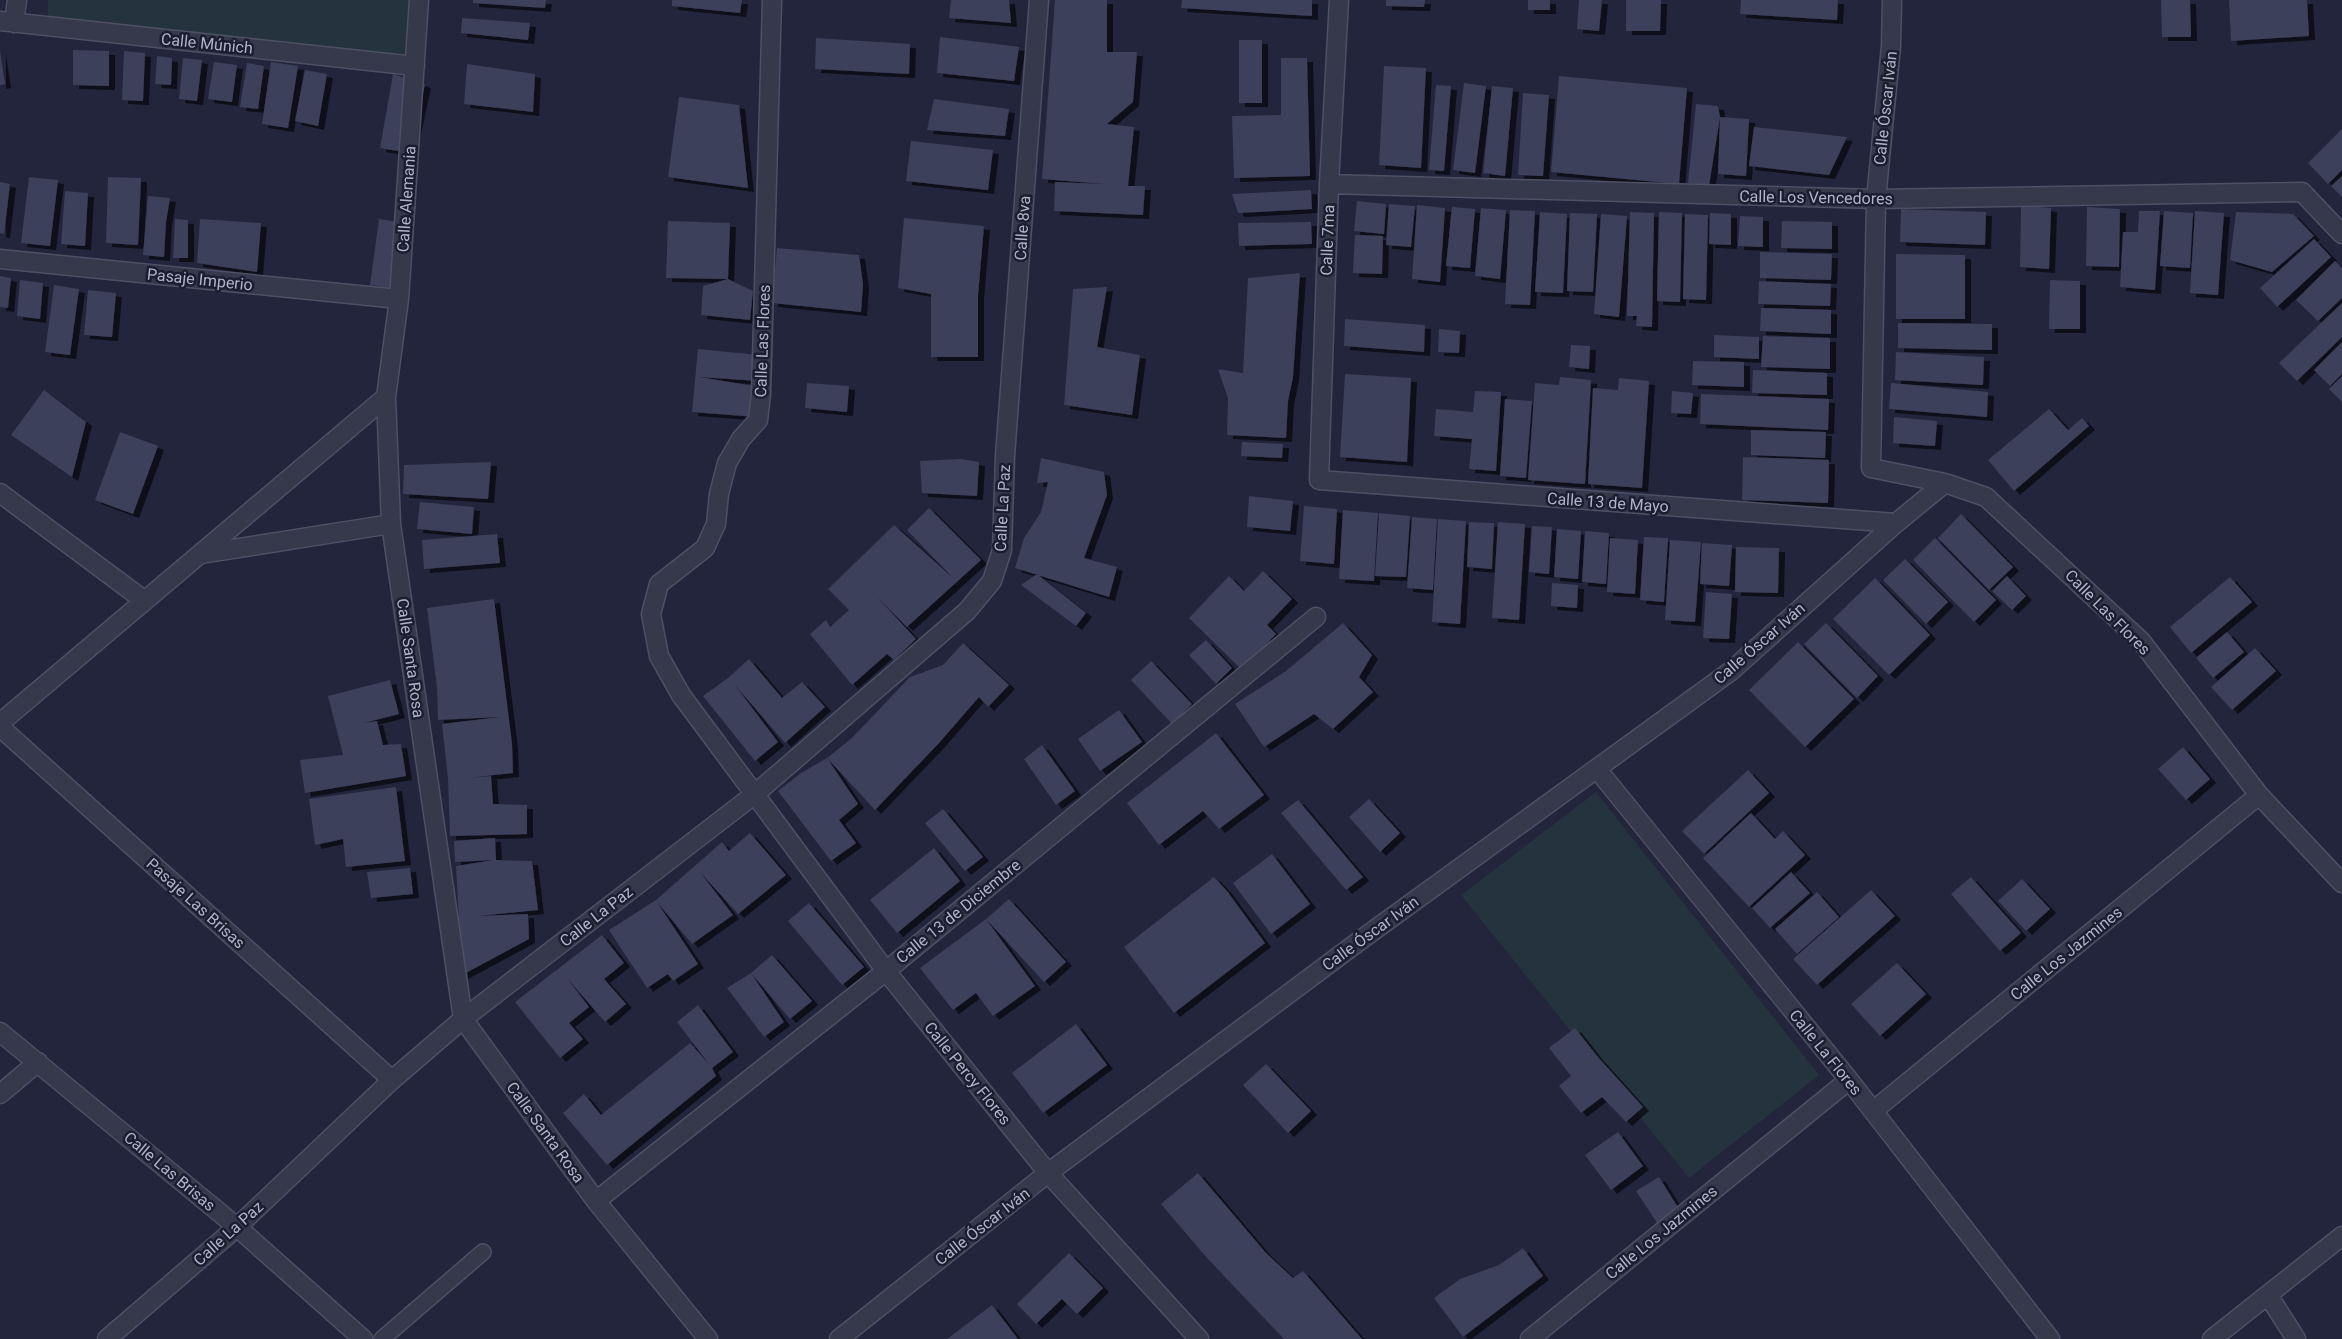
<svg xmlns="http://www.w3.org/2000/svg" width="2342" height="1339" font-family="Roboto,sans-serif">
	<defs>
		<filter id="shadow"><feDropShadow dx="6" dy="4" stdDeviation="0" flood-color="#0009"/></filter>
	</defs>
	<rect width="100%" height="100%" fill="#22253c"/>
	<path fill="#24333d" d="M48 0H425L421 63 48 25Z
		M1596 792 1819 1075 1689 1178 1461 895Z"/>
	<path fill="#3c3f5a" filter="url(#shadow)" d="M473 0H546L545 8 473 3Z
		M672 0H742L740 13 672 6Z
		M951 0H1009L1011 23 949 18Z
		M1055 0H1107V52H1137L1133 102 1107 124 1134 127 1128 186H1145L1143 215 1054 211 1055 182 1105 184 1042 179Z
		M1182 0H1312V16L1181 8Z
		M1386 0H1425L1424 7 1386 6Z
		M1528 0H1550V10H1528Z
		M1579 0H1602L1599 31 1577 29Z
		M1626 0H1661L1660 31H1626Z
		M1741 0H1838L1837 20 1740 14Z
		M2161 0H2190L2191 37H2162Z
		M2229 0H2307L2309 36 2231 41Z
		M462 18 530 23 528 40 461 33Z
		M940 37 1019 47 1014 81 937 73Z
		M816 38 910 44 909 74 815 69Z
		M1239 40H1262V103H1239Z
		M73 50 109 51V86L73 85Z
		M0 51 5 84 0 85Z
		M124 51 145 53 143 101 122 100Z
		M157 56 172 58 171 85 155 84Z
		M183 58 202 60 197 101 179 99Z
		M1281 58H1307L1310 176 1234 178 1232 116 1281 115Z
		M214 62 237 65 232 102 208 99Z
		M271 62 298 66 288 128 262 124Z
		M247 63 264 66 258 109 240 107Z
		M467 64 535 74 533 112 464 104Z
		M1384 66 1426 68 1421 168 1379 165Z
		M305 70 327 74 318 126 295 121Z
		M393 74 425 84 410 153 380 148Z
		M1559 76 1687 88 1679 184 1551 172Z
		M1464 83 1486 86 1475 173 1453 170Z
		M1436 85 1451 86 1444 171 1429 170Z
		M1492 86 1513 88 1505 176 1483 173Z
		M1523 93 1549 95 1543 176 1518 175Z
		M679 97 739 105 748 188 668 177Z
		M934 99 1009 109 1005 136 927 130Z
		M1696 104 1718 106 1720 117 1709 186 1688 183Z
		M1720 117 1749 119 1746 176 1718 174Z
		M1754 127 1847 137 1829 175 1749 166Z
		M2342 129V170L2328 184 2308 163Z
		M911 141 993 150 988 190 906 181Z
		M2342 176V197L2331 186Z
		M29 177 58 180 50 246 21 243Z
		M108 177 141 178 138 245 106 243Z
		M0 182 10 184 4 234 0 233Z
		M1311 190 1312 209 1238 213 1232 194Z
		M65 191 88 193 85 246 61 244Z
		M148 196 170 198 166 222 164 257 143 255Z
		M1357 201 1386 204 1384 234 1354 231Z
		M1389 204 1415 206 1411 247 1386 245Z
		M1417 205 1445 208 1440 282 1412 279Z
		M2021 205 2051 208 2049 269 2020 267Z
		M1452 207 1475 209 1470 268 1446 266Z
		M2087 207 2120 209 2119 267 2086 266Z
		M1481 208 1506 210 1500 279 1475 276Z
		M1901 209 1986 212 1985 245 1900 242Z
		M1510 210 1535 211 1530 305 1505 304Z
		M2139 211H2160L2155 290 2120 287 2123 232H2138Z
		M2164 211 2193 213 2190 268 2160 266Z
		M2195 211 2224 213 2218 295 2190 293Z
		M1540 212 1567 214 1563 293 1535 292Z
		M1630 212 1654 213 1652 327 1636 326 1637 316H1627Z
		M1659 212 1682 213 1680 302 1657 301Z
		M2236 212 2293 214 2314 236 2272 272 2230 260Z
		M1570 213 1597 214 1593 292 1567 291Z
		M1710 213 1731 214V245L1709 244Z
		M1601 214 1627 216 1619 317 1594 314Z
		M1685 214 1708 215 1706 300 1683 299Z
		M1740 216 1763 217V247L1738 246Z
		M904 218 984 226 978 295V357H931V294L898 288Z
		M175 219 188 220V258H173Z
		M200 219 261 223 257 272 197 263Z
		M379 219 407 223 399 289 370 285Z
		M668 221 730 223 728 279 666 278Z
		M1782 221 1832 222V249L1781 248Z
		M1311 222 1312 244 1239 246 1238 223Z
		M1355 235 1383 236 1382 274 1353 273Z
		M2314 239 2331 257 2277 307 2260 288Z
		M777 248 859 255 863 284 861 312 772 303Z
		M1760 252 1832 254 1831 280 1760 278Z
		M1896 254 1965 255V319H1896Z
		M2335 261 2342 268V298L2318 321 2296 300Z
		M1300 273 1293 377 1288 401 1286 438 1227 435 1228 398 1218 369 1243 373 1248 278Z
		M0 276 11 278 8 308 0 307Z
		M728 279 753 291 750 320 701 315 703 286Z
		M20 280 43 283 40 319 17 316Z
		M2050 280 2080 281V329H2049Z
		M1759 281 1831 284 1830 306 1758 304Z
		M54 285 79 289 70 355 45 352Z
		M1107 287 1097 347 1140 355 1132 415 1064 405 1073 289Z
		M88 290 116 293 112 337 84 335Z
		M2342 303V337L2297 381 2279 363Z
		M1761 308 1831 310V334L1760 331Z
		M1345 319 1425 325 1424 352 1344 346Z
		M1898 323 1992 324V350L1898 348Z
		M1439 329 1460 331 1459 353 1438 352Z
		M1714 335 1759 337V359L1714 357Z
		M1763 336 1830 338V369L1761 367Z
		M2342 342V374L2330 386 2314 370Z
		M1571 345 1590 346 1589 369 1569 367Z
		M698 349 760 355 759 381 699 377 760 387 756 417 692 412Z
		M1896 352 1984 357 1983 385 1895 380Z
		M1693 361 1744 362V387L1692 385Z
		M1753 370 1827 373V395L1752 393Z
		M1345 374 1411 378 1407 462 1340 457Z
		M2342 376V402L2329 389Z
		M1560 377 1591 380 1585 484 1528 480 1535 383 1559 385Z
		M1619 378 1649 381 1642 488 1588 484 1593 388 1618 390Z
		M807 383 849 386 847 412 805 408Z
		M1891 383 1988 392 1987 417 1889 409Z
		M44 390 86 422 72 477 11 435Z
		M1475 391 1501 392 1496 471 1469 469 1472 439 1434 436 1436 409 1473 412Z
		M1672 391 1693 393 1691 414 1671 413Z
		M1701 394 1829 399 1828 430 1700 424Z
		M1505 399 1532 401 1526 478 1500 476Z
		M2049 409 2068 430 2082 418 2089 426 2014 491 1988 460Z
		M1894 417 1937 421 1935 446 1893 443Z
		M1751 430 1826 432 1825 458 1751 455Z
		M120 432 158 446 133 514 95 500Z
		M1242 442 1283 444 1282 458 1241 456Z
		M1743 457 1829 460 1828 503 1742 500Z
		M1041 458 1104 472 1107 495 1084 558 1117 567 1109 597 1015 568 1024 538 1041 512 1048 482 1037 483Z
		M960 459 979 462 977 496 922 493 920 461Z
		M491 462 488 499 403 494 404 465Z
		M1249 496 1293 501 1290 531 1247 527Z
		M420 502 474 507 472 534 417 529Z
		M1304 506 1337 509 1334 564 1300 561Z
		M929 508 981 560 907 627 877 597 916 639 894 660 887 654 852 685 810 634 826 620 830 627 849 610 828 589 894 525 953 578 907 530Z
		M1343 510 1378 513 1374 581 1339 579Z
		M1379 513 1410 516 1406 577 1375 576Z
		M1961 514 2013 567 1989 590 1938 538Z
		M1412 517 1437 519 1433 590 1407 588Z
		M1438 519 1466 521 1460 624 1432 622Z
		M1469 522 1494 523 1492 569 1467 567Z
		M1498 522 1525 524 1519 620 1492 618Z
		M1532 526 1552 527 1549 574 1529 572Z
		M1557 529 1581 531 1578 579 1554 577Z
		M1585 531 1609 533 1606 584 1582 582Z
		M497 534 500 563 424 569 422 540Z
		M1644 537 1668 538 1664 602 1640 600Z
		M1610 538 1638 540 1635 594 1607 592Z
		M1935 538 1996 600 1974 622 1913 560Z
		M1670 540 1701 542 1695 622 1665 620Z
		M1702 543 1732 545 1729 586 1700 584Z
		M1736 547 1779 548 1778 593 1735 592Z
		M1905 559 1948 602 1926 624 1883 580Z
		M1263 571 1292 599 1267 625 1276 634 1242 670 1189 618 1229 576 1244 591Z
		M1037 574 1086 613 1076 626 1021 585Z
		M2007 576 2026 596 2012 610 1992 591Z
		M2230 577 2252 602 2191 653 2170 627Z
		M1875 578 1930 635 1889 675 1833 619Z
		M1552 583 1578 585 1577 608 1551 606Z
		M1706 592 1732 594 1729 639 1703 638Z
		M494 599 512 744 513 773 468 778 491 776 493 804 527 805V834L450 836 448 779 442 724 500 717 438 720 437 688 427 608Z
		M1343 623 1372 655 1359 677 1373 692 1333 729 1314 714 1264 747 1235 704 1286 671Z
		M1826 623 1878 676 1857 698 1804 644Z
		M2227 632 2244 652 2213 678 2196 658Z
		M1206 640 1232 668 1216 684 1189 655Z
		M1798 642 1854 699 1805 747 1749 690Z
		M963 643 1009 685 988 707 979 697 939 743 875 810 827 758 852 738 910 677 943 665Z
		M2255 648 2276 671 2232 710 2211 687Z
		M749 659 782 698 802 682 825 707 785 743 734 684 778 742 755 761 703 696 728 678Z
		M1151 661 1192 704 1172 724 1131 680Z
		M390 680 399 714 364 723 377 721 383 745 401 744 406 776 305 793 300 760 343 755 328 696Z
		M1119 710 1142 742 1100 771 1078 739Z
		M1216 733 1264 795 1219 829 1203 811 1159 845 1127 803Z
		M1042 745 1075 791 1056 805 1024 759Z
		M2183 747 2210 779 2186 800 2158 769Z
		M827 758 858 804 839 820 856 843 831 861 778 791 801 773Z
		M1748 770 1769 793 1704 854 1682 831Z
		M396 787 405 861 346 867 343 839 315 845 309 799Z
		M1369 799 1400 833 1380 852 1349 817Z
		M1298 800 1363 877 1346 890 1281 813Z
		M943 809 983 857 965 871 925 823Z
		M1751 813 1775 839 1783 831 1805 855 1749 907 1703 858Z
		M750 833 786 875 738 914 700 872 733 915 692 944 657 902 698 964 673 981 668 974 647 988 609 930 656 900 722 842 729 851Z
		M495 838 496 860 532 861 538 910 478 916 528 914 529 939 462 975 456 866 494 860 455 862 454 841Z
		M934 848 960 881 897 933 870 900Z
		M1272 854 1310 904 1271 934 1233 883Z
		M410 868 413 894 371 898 367 872Z
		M1791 872 1810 893 1770 928 1752 908Z
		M1214 877 1227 891 1265 943 1174 1013 1124 947Z
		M1971 877 2021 933 2000 951 1951 894Z
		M2022 879 2050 909 2026 931 1998 901Z
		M1871 890 1895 916 1817 985 1793 959Z
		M1817 892 1839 917 1797 954 1775 929Z
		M1009 899 1066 962 1044 982 986 919Z
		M809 903 864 967 842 985 788 921Z
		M986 919 1035 986 993 1016 976 993 953 1010 920 968Z
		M602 935 624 963 604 979 626 1004 605 1022 567 978 589 1007 569 1023 583 1039 560 1058 515 1002Z
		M772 955 812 1001 790 1019 751 973Z
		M1897 963 1926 994 1880 1036 1851 1004Z
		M751 973 784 1022 764 1037 727 988Z
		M698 1005 733 1052 712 1068 716 1076 607 1165 563 1113 584 1094 601 1115 690 1043 709 1064 677 1022Z
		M1076 1024 1107 1065 1043 1113 1012 1073Z
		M1575 1028 1597 1056 1643 1107 1626 1122 1602 1097 1581 1113 1559 1086 1571 1076 1549 1048Z
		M1266 1064 1311 1111 1288 1133 1243 1085Z
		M1618 1132 1643 1166 1611 1190 1585 1155Z
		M1198 1173 1266 1253 1293 1278 1303 1271 1362 1339H1284L1207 1258 1161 1204Z
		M1659 1177 1679 1209 1657 1223 1636 1191Z
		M1523 1248 1543 1276 1463 1337 1434 1298 1460 1279 1499 1265Z
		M1069 1253 1103 1288 1077 1314 1062 1299 1036 1324 1017 1304Z
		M992 1305 1018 1339H947Z"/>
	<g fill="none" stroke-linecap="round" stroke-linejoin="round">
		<defs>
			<path id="service" d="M382 1339 483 1252"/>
			<path id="minor" d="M419 0 399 299 386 397 387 422 391 524 463 1019 596 1201 708 1339
				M772 0 761 394 758 420 741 439 727 463 719 494 716 524 705 548 659 584 651 614 659 656 681 695 886 971 1048 1173 1199 1339
				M1339 0 1329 184 1319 480 1896 523
				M1892 0 1891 46 1876 199 1871 468 1945 483 1986 497 2141 641 2259 795 2342 883
				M0 21 415 66
				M14 23 17 0
				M1329 184 1876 199 2302 192 2342 234
				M0 259 399 299
				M0 493 145 601
				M201 554 391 524
				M0 723 386 397
				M0 727 392 1080
				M1597 769 1849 1080 2050 1339
				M0 1032 237 1227 363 1339
				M0 1094 38 1062
				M1873 1111 2259 795
				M596 1201 886 971 1316 617
				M2268 1295 2296 1339
				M107 1339 237 1227 392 1080 463 1019 755 794 967 611 992 581 1002 550 1005 456 1039 0
				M839 1339 1048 1173 1362 939 1731 671 1896 523 1945 483
				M1530 1339 1849 1080
				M2212 1339 2342 1236"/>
		</defs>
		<use href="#service" stroke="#4e5064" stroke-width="18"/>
		<use href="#minor" stroke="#4e5064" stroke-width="21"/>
		<use href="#service" stroke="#36384c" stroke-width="15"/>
		<use href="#minor" stroke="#36384c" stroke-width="18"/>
	</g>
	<g text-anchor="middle" stroke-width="5" stroke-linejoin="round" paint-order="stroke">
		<g font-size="16" fill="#b1b3c8" stroke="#1b1e31">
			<text transform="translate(207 43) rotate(6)" y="6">Calle Múnich</text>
			<text transform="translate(1885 108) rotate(-84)" y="6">Calle Óscar Iván</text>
			<text transform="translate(1816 197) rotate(1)" y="6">Calle Los Vencedores</text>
			<text transform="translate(406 199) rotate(-86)" y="6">Calle Alemania</text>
			<text transform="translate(1022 228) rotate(-86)" y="6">Calle 8va</text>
			<text transform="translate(1327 240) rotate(-88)" y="6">Calle 7ma</text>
			<text transform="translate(200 279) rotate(6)" y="6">Pasaje Imperio</text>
			<text transform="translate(762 341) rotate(-88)" y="6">Calle Las Flores</text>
			<text transform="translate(1608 502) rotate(4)" y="6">Calle 13 de Mayo</text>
			<text transform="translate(1002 508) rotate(-87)" y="6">Calle La Paz</text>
			<text transform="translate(2108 612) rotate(45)" y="6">Calle Las Flores</text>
			<text transform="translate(1759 643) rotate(-41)" y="6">Calle Óscar Iván</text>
			<text transform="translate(411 658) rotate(82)" y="6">Calle Santa Rosa</text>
			<text transform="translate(196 903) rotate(42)" y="6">Pasaje Las Brisas</text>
			<text transform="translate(958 911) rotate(-39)" y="6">Calle 13 de Diciembre</text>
			<text transform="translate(596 916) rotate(-38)" y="6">Calle La Paz</text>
			<text transform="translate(1370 933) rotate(-36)" y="6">Calle Óscar Iván</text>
			<text transform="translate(2066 953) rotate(-39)" y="6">Calle Los Jazmines</text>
			<text transform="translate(1826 1052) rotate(51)" y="6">Calle La Flores</text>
			<text transform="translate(968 1073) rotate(51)" y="6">Calle Percy Flores</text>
			<text transform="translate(546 1132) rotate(54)" y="6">Calle Santa Rosa</text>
			<text transform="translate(170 1171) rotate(40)" y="6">Calle Las Brisas</text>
			<text transform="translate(982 1226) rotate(-38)" y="6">Calle Óscar Iván</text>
			<text transform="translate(1661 1232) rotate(-39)" y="6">Calle Los Jazmines</text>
			<text transform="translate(228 1233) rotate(-42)" y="6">Calle La Paz</text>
		</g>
	</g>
</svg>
